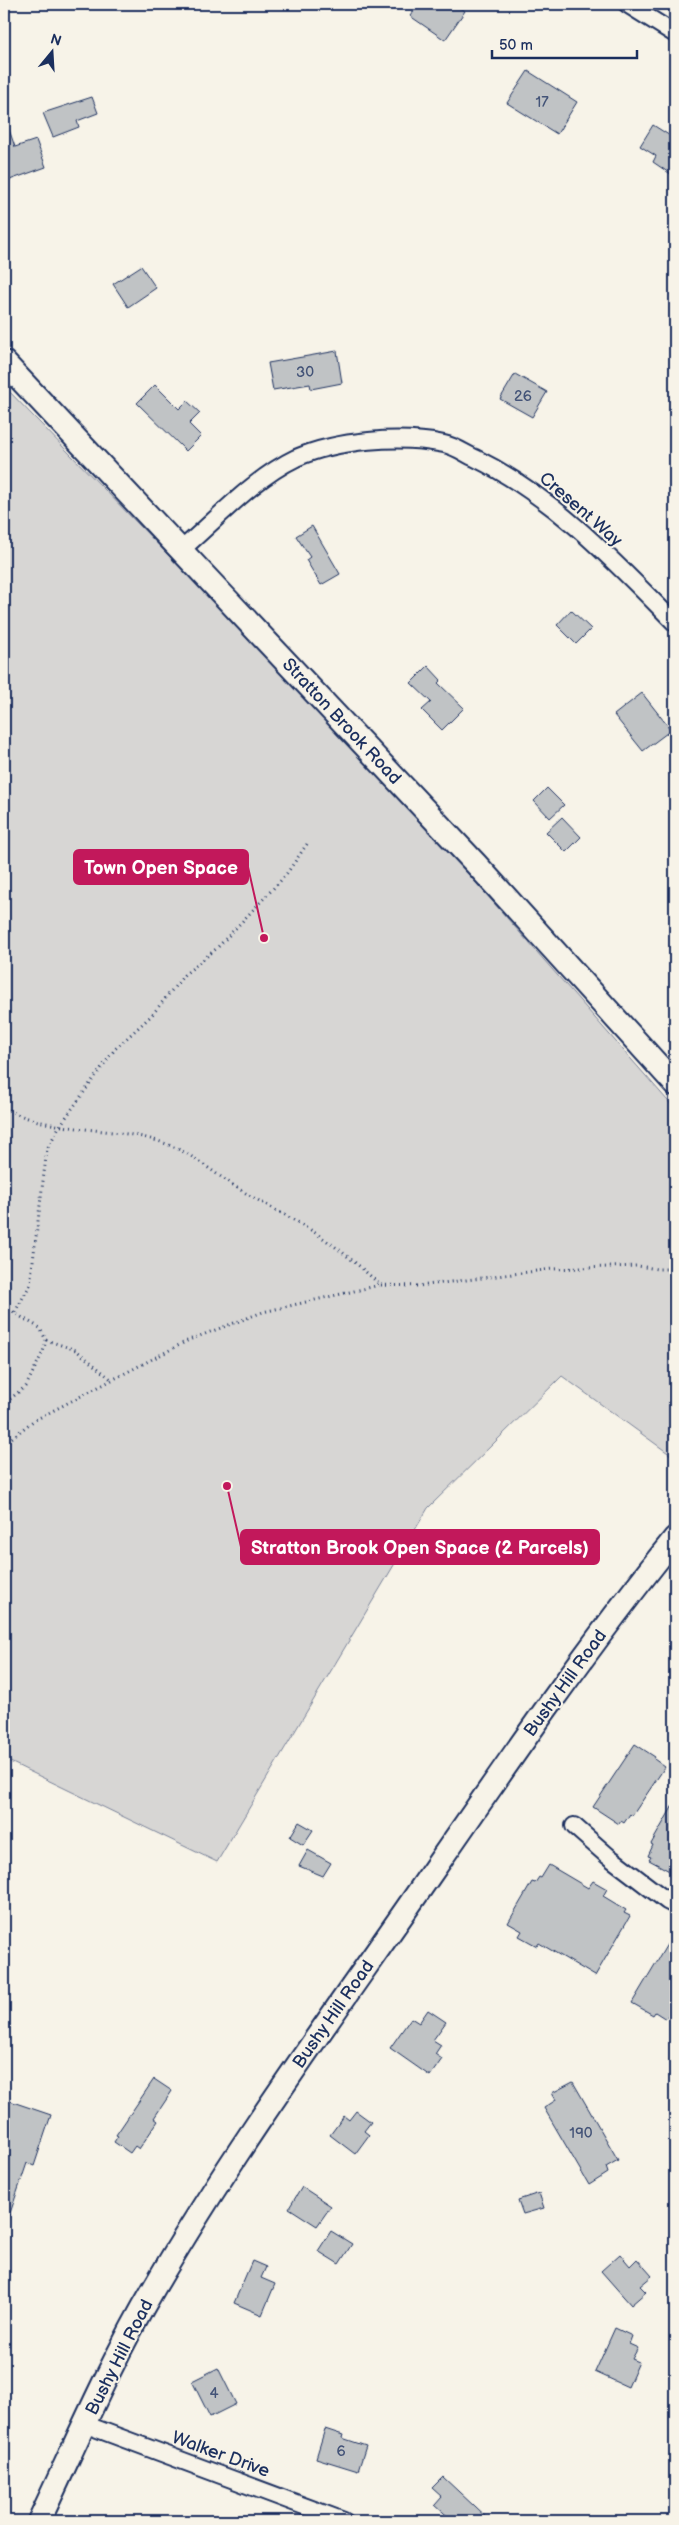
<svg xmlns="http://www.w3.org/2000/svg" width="679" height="2525" font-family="'Balsamiq Sans',sans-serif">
	<rect width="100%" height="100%" fill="#f7f3e8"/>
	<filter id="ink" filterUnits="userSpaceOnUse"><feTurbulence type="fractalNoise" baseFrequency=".02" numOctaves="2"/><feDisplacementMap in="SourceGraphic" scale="10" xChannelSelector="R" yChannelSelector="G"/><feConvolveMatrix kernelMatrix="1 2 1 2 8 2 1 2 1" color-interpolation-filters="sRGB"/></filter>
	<g filter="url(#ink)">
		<path fill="#d7d6d4" stroke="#798299" d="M4 386 376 769 675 1109V1458L562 1376 428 1508 217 1862 4 1759Z"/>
		<path fill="#c0c3c5" stroke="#1b2f5e" d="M419 4H454L465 11 445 40 410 16Z
			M528 71 577 102 557 134 507 103Z
			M92 97 98 113 77 121 79 127 53 137 43 113Z
			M4 121H6L15 147 36 140 46 167 4 182Z
			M653 125 675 139V177L653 162 656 156 640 146Z
			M141 266 156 288 128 307 113 284Z
			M337 351 342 383 311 389 310 384 273 390 268 363Z
			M515 374 547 392 532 417 500 399Z
			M155 385 179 409 187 401 200 413 189 424 201 436 186 451 137 403Z
			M312 526 340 574 321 585 306 560 310 557 296 536Z
			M571 610 591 629 576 644 557 625Z
			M428 666 441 680 438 683 464 708 442 730 422 710 431 702 411 683Z
			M642 693 671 730 643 751 614 715Z
			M547 788 564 805 550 818 534 801Z
			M562 817 581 837 566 852 546 832Z
			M635 1744 655 1757 654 1759 665 1767 632 1816 630 1814 624 1823 621 1821 619 1824 593 1807Z
			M675 1802V1874L649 1860 651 1857 648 1856 653 1845 651 1844Z
			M299 1822 313 1830 303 1845 290 1837Z
			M308 1850 331 1863 323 1876 299 1866Z
			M549 1865 588 1888 593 1881 607 1889 603 1896 626 1910 624 1913 630 1916 595 1976 539 1943 537 1946 519 1936 522 1931 508 1923 532 1882 535 1883 539 1877 541 1878Z
			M675 1931V2004L666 2019 655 2012 653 2015 632 2003Z
			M428 2010 446 2022 433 2040 441 2045 435 2054 442 2059 430 2076 390 2048 411 2018 419 2023Z
			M154 2079 172 2091 154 2118 158 2121 139 2149 135 2146 130 2153 114 2142 118 2136 116 2135Z
			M573 2082 618 2160 606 2167 608 2173 589 2185 544 2108 556 2100 552 2093Z
			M4 2099 51 2115 34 2166 27 2163 6 2225 4 2224Z
			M356 2111 371 2122 364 2131 369 2135 355 2154 330 2135 344 2116 349 2120Z
			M302 2187 331 2206 317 2226 289 2208Z
			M539 2193 544 2208 523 2214 518 2200Z
			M331 2231 352 2244 339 2264 318 2251Z
			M620 2254 630 2266 637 2259 652 2276 640 2286 646 2292 631 2305 601 2271Z
			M252 2261 266 2267 261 2278 275 2284 262 2315 234 2303Z
			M615 2328 632 2336 629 2344 638 2348 632 2359 639 2362 628 2387 595 2372Z
			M218 2368 236 2404 210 2417 192 2381Z
			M325 2429 343 2435 342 2438 366 2446 358 2471 316 2458Z
			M443 2477 490 2521H453L435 2505 442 2497 432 2488Z"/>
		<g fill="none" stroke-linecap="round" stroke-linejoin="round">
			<defs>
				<path id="street" d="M627 4 675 34
					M181 550C216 520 254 478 296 458 337 440 400 435 444 444 455 446 466 454 475 458 553 496 615 562 675 623
					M574 1826 608 1856 667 1901 675 1905
					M84 2424 344 2521"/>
				<path id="secondary" d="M4 362 476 864 675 1084
					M39 2521C76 2443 110 2363 154 2288 234 2150 328 2022 419 1891 502 1771 584 1651 675 1538"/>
			</defs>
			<use href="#street" stroke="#1b2f5e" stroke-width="20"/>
			<use href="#secondary" stroke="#1b2f5e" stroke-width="26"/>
			<path stroke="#1b2f5e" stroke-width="3" stroke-dasharray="1 4" stroke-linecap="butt" d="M4 1108C57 1136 116 1124 169 1145 192 1154 210 1170 230 1183 255 1200 283 1213 309 1229 335 1245 358 1264 380 1285L419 1286 552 1269 638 1266 657 1269H675
				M4 1307 40 1328 46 1340 43 1352 26 1386 4 1404
				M15 1312 30 1285 47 1149 59 1127 115 1049 152 1015 184 975 216 949 285 876 307 844
				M46 1340 76 1350 112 1380
				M4 1444 33 1421 189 1340 263 1312 380 1285"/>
			<use href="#street" stroke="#f7f3e8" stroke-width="16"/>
			<use href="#secondary" stroke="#f7f3e8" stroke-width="22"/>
		</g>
	</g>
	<g text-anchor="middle" stroke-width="4" stroke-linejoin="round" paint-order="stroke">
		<g font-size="15" fill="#445478">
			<text x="542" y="107">17</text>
			<text x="305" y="377">30</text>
			<text x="523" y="401">26</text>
			<text x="581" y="2138">190</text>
			<text x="214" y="2398">4</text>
			<text x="341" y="2456">6</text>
		</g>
		<g font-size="18" fill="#1b2f5e" stroke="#f7f3e8">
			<text transform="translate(581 509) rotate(41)" y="6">Cresent Way</text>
			<text transform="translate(342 721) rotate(47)" y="6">Stratton Brook Road</text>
			<text transform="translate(565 1683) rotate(-54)" y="6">Bushy Hill Road</text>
			<text transform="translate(333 2014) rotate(-55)" y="6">Bushy Hill Road</text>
			<text transform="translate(119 2357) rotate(-63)" y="6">Bushy Hill Road</text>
			<text transform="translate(221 2454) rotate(20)" y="6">Walker Drive</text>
		</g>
	</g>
	<path fill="none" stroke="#c2185b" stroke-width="2" d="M264 938L248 867M227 1486L241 1547"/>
	<g fill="#c2185b" stroke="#f7f3e8" stroke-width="2">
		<circle cx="264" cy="938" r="5"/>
		<circle cx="227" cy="1486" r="5"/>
	</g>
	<g fill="#c2185b" stroke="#c2185b" stroke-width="2">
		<rect x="74" y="850" width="174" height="34" rx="5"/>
		<rect x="241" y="1530" width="358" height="34" rx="5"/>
	</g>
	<g font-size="19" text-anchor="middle" font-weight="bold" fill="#fff">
		<text x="161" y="874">Town Open Space</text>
		<text x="420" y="1554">Stratton Brook Open Space (2 Parcels)</text>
	</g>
	<rect width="679" height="2525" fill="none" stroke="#f7f3e8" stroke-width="20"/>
	<rect x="10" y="10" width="659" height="2505" fill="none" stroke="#1b2f5e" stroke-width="2" filter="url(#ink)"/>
	<g transform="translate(52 52) rotate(18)" stroke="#f7f3e8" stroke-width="4" paint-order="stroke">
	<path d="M0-4L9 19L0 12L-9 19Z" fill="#1b2f5e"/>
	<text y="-8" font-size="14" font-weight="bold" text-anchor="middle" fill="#1b2f5e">N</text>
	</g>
	<path d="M492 50v8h145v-8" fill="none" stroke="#1b2f5e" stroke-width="2.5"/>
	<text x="499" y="50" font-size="15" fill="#1b2f5e" stroke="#f7f3e8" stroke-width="4" paint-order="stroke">50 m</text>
</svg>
